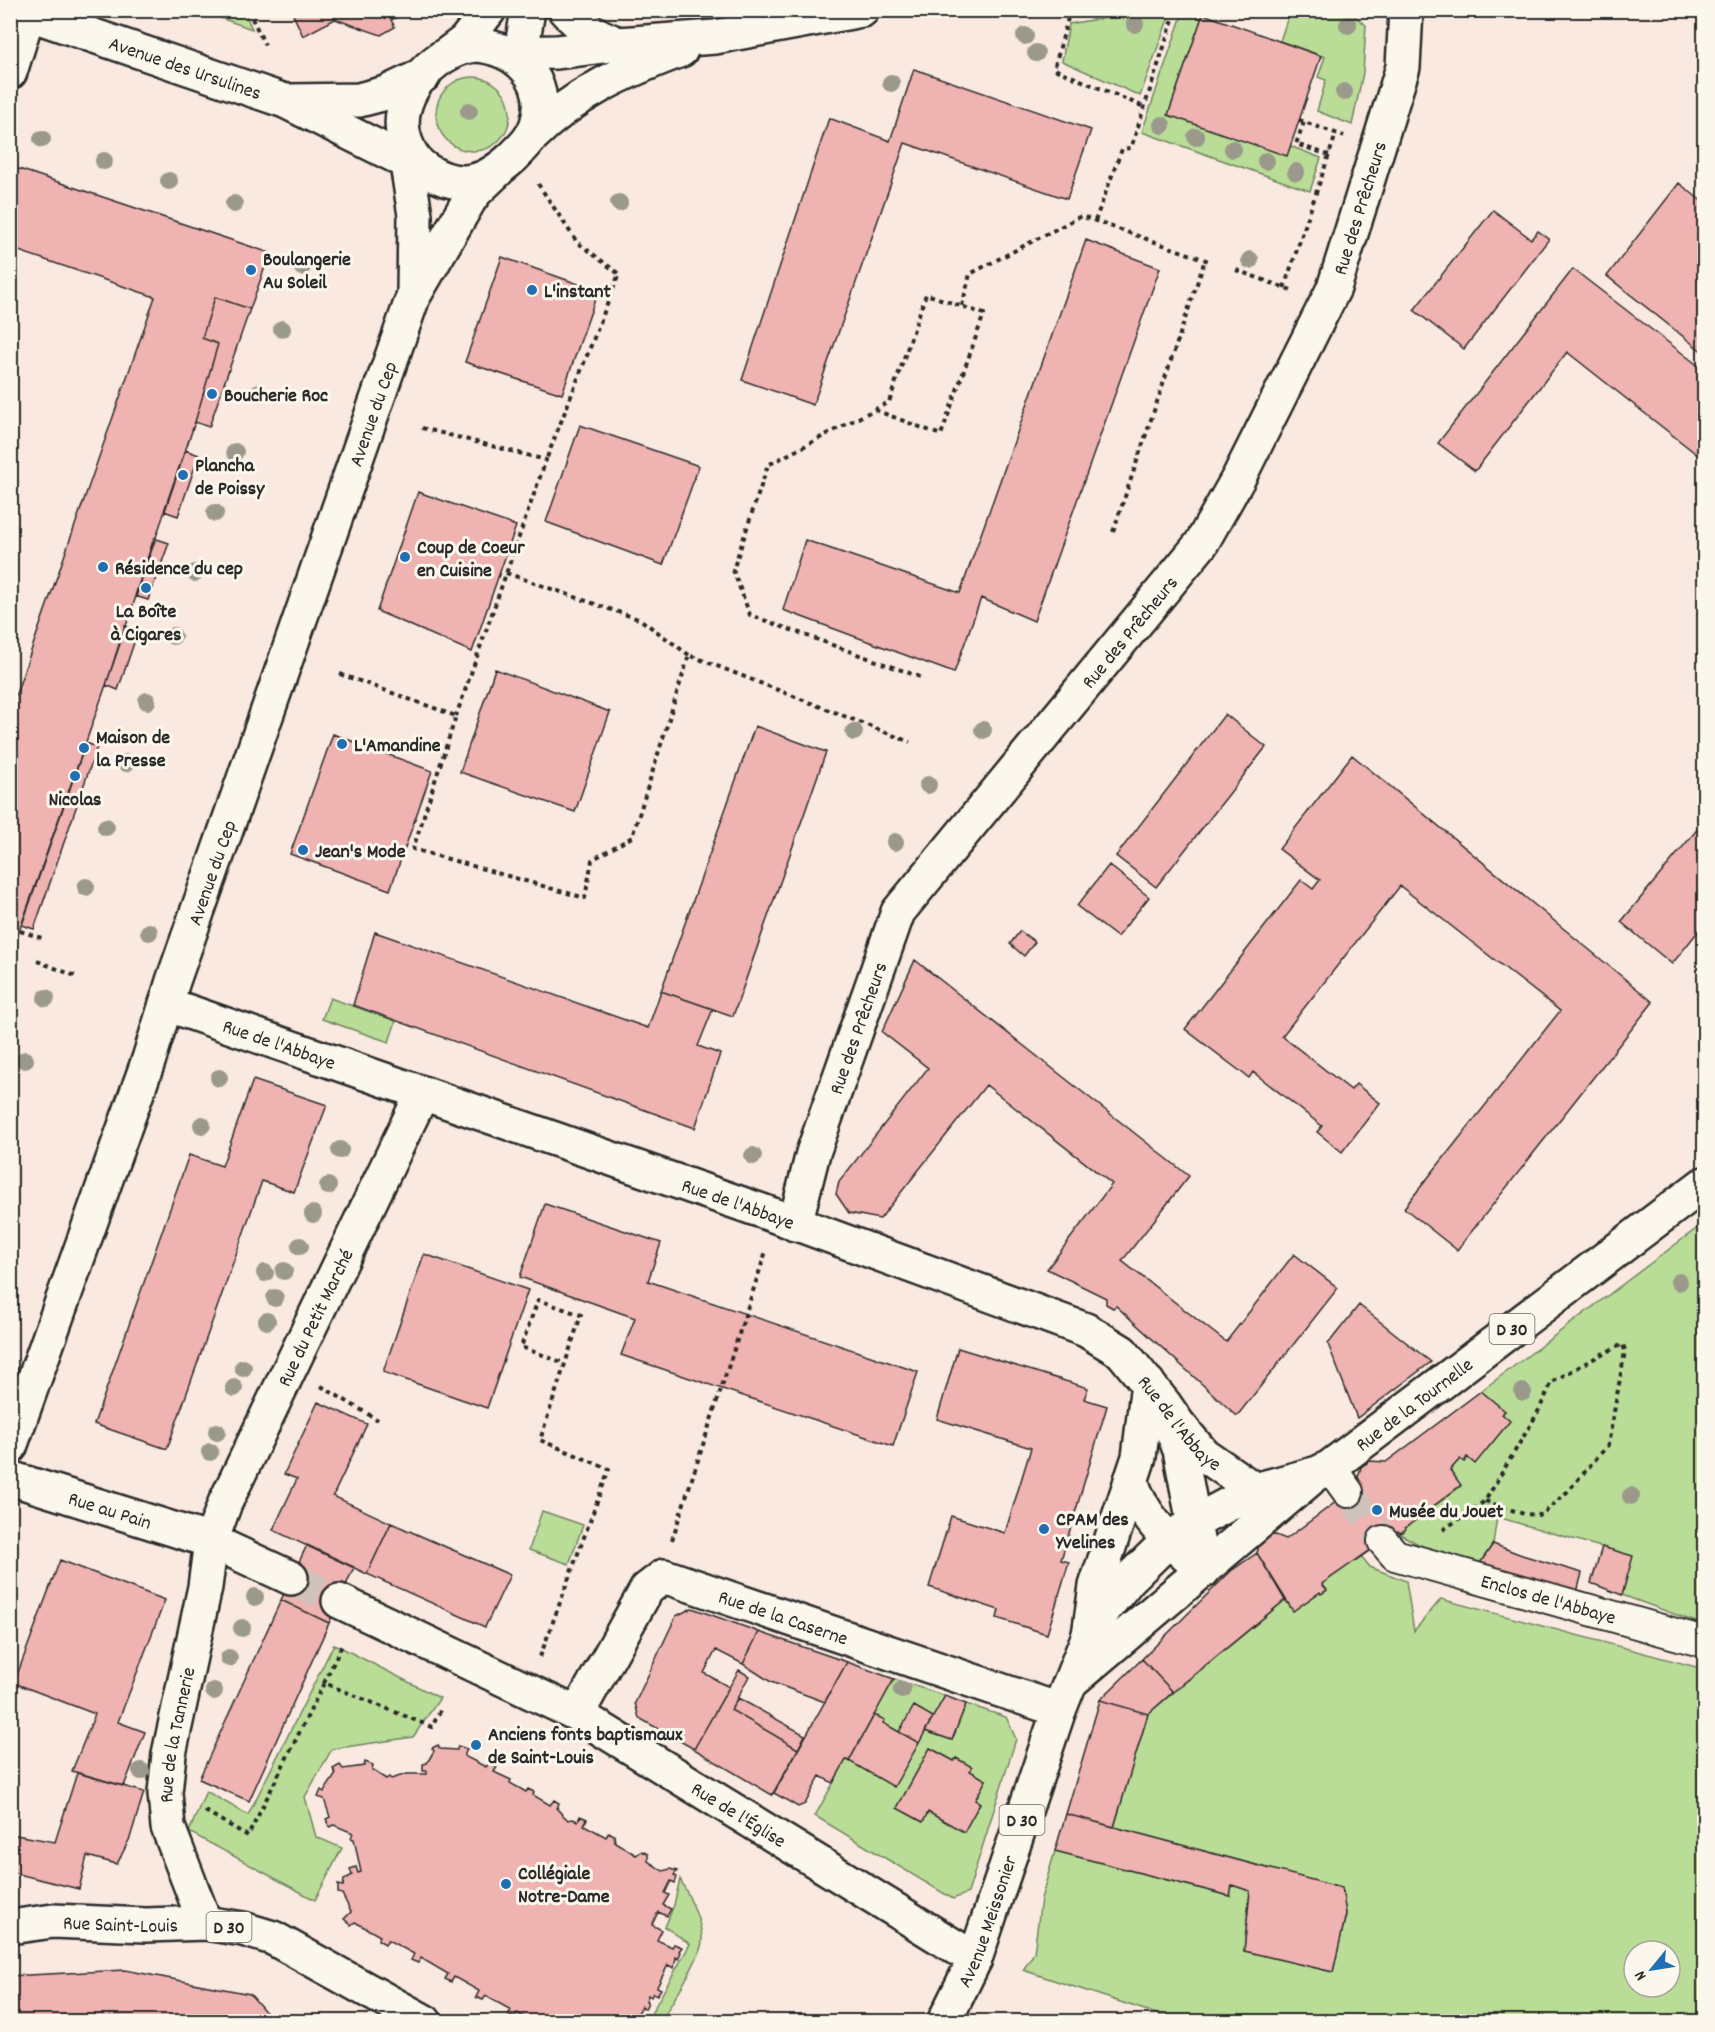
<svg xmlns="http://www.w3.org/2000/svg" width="1715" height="2032" font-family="Dekko,sans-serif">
	<rect width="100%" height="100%" fill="#f9e9e0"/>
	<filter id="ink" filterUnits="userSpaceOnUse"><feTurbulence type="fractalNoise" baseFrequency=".0167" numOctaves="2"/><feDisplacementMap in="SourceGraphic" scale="12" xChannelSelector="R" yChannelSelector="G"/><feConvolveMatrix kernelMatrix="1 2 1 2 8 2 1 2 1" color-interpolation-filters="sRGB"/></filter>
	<g filter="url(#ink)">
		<path fill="#b9dd97" stroke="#728461" stroke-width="1.5" fill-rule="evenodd" d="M1150 10 1171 11 1140 96 1062 61 1069 24Z
			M200 11H244L252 29Z
			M1290 11H1348L1366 25 1363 73 1352 125 1317 111 1326 80 1318 77 1325 57 1280 41Z
			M1203 14 1168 115 1290 146 1321 158 1310 191 1142 132 1182 15Z
			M436 114a37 37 0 1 1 74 0a37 37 0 1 1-74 0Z
			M330 998 396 1021 389 1042 322 1019Z
			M1704 1223V1625L1622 1595 1632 1556 1497 1517 1493 1544 1476 1569 1447 1560 1400 1534 1405 1529V1528L1461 1486 1450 1470 1460 1459 1464 1462 1505 1411 1481 1391Z
			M542 1511 583 1525 569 1564 529 1550Z
			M1361 1556 1370 1567 1406 1581 1414 1631 1441 1599 1704 1669V2021H1178L1023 1970 1034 1953 1041 1899 1055 1851 1229 1896 1232 1885 1250 1891 1244 1951 1333 1972 1346 1914 1341 1888 1114 1827 1148 1714 1285 1600 1293 1611 1320 1592 1321 1594 1326 1591 1322 1584ZM1634 1951H1670V1987H1634Z
			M334 1644 440 1698 413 1737 332 1749 305 1797 316 1837 342 1848 315 1900 189 1832 206 1791 248 1815Z
			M894 1679 945 1696 933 1717 899 1732 883 1723 884 1720 874 1715Z
			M966 1704 1006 1717 1016 1739 968 1893 953 1899 815 1816 846 1760 925 1731 952 1740ZM930 1748 954 1761 956 1758 972 1767 970 1771 986 1780 975 1800 980 1803 964 1832 928 1812 922 1822 897 1808Z
			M680 1879C688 1894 703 1924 702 1941 701 1958 671 2004 661 2021H647L690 1944 665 1927 674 1905Z"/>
		<path fill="#efb3b1" stroke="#2b2b2b" stroke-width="1.5" d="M291 10H410L391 20 395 27 381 35 335 19 303 36Z
			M1203 14 1321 56 1287 156 1168 115Z
			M914 69 1091 130 1067 199 905 143 813 405 742 380 829 118 890 141Z
			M10 166 270 253 250 309 215 297 202 338 218 344 195 422 106 685 10 957V711L155 297 10 248Z
			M1679 183 1704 203V353L1607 276Z
			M1493 210 1531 239 1538 231 1549 239 1464 349 1414 310Z
			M1086 240 1160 268 1034 621 981 598 954 673 783 610 805 540 960 593Z
			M502 257 598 291 562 394 465 362Z
			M1573 269 1704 370V460L1567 352 1475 471 1438 443Z
			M215 297 250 309 209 427 195 422 218 344 202 338Z
			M580 425 699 466 663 565 546 522Z
			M185 450 199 455 178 516 164 511Z
			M418 492 516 526 472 652 377 611Z
			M154 538 169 543 148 600 135 596Z
			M125 626 138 631 118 690 106 685Z
			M495 669 610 712 575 812 460 772Z
			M1225 714 1266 747 1156 887 1116 856Z
			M755 726 826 752 733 1016 661 991Z
			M333 734 432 771 390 890 290 854Z
			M86 743 97 747 34 929 22 925Z
			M1352 755 1653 1002 1457 1250 1404 1208 1560 1011 1400 886 1282 1036 1351 1090 1356 1084 1380 1103 1342 1152 1317 1132 1322 1126 1253 1072 1249 1078 1185 1029 1301 880 1313 889 1320 880 1279 849Z
			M1704 821V924L1672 964 1621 922Z
			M1109 865 1149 897 1117 937 1077 906Z
			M1020 931 1035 942 1024 956 1010 944Z
			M375 932 648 1028 661 991 713 1009 698 1046 720 1054 695 1128 353 1005Z
			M915 960 1189 1176 1122 1261 1226 1342 1294 1254 1338 1288 1237 1416 1116 1306 1113 1308 1106 1304V1298L1047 1269 1112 1184 986 1085 880 1219 849 1213 836 1194 839 1182 928 1068 882 1032Z
			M253 1080 327 1105 294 1192 262 1181 167 1449 94 1424 189 1155 222 1166Z
			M545 1204 661 1243 648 1281 918 1372 893 1446 621 1355 635 1318 520 1277Z
			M424 1254 528 1290 487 1408 383 1372Z
			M1359 1305 1431 1362 1357 1418 1328 1344Z
			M958 1348 1088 1388 1084 1399 1107 1406 1061 1560 1069 1562 1047 1634 997 1618 999 1610 929 1587 951 1516 1005 1533 1031 1448 937 1419Z
			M1481 1391 1505 1411 1502 1414 1510 1421 1475 1464 1467 1457 1464 1462 1460 1459 1450 1470 1461 1485 1405 1528 1406 1529 1400 1533 1398 1531 1322 1584 1327 1590 1321 1594 1320 1592 1293 1611 1257 1553 1260 1542 1267 1536 1276 1535 1286 1539 1360 1484 1358 1477 1361 1467 1370 1461 1386 1462Z
			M318 1402 367 1424 333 1496 391 1523 367 1574 273 1530 297 1479 284 1474Z
			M391 1523 510 1575 485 1627 367 1574Z
			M1493 1544 1522 1555 1582 1573 1576 1596 1476 1569Z
			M307 1545 354 1567 329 1623 281 1600Z
			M1602 1547 1633 1556 1622 1595 1591 1583Z
			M1257 1553 1285 1600 1173 1692 1142 1659 1231 1571Z
			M60 1560 165 1600 118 1722 145 1732 124 1786 72 1771 95 1714 14 1683Z
			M281 1600 329 1623 249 1801 199 1779Z
			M692 1608 759 1632 743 1664 716 1650 704 1673 729 1687 694 1749 639 1718 635 1703 676 1616Z
			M759 1632 847 1662 825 1702 771 1682 743 1664Z
			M1142 1659 1173 1692 1148 1714 1100 1700Z
			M847 1662 894 1679 849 1761 846 1760 833 1783 820 1776 805 1804 798 1807 774 1793Z
			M739 1670 749 1676 731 1710 798 1749 772 1795 694 1749Z
			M945 1696 966 1704 952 1740 925 1731Z
			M738 1698 805 1735 798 1749 731 1710Z
			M1100 1700 1148 1714 1114 1827 1066 1814Z
			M914 1706 933 1717 919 1743 899 1732Z
			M874 1715 885 1720 883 1723 919 1743 894 1787 849 1761Z
			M438 1745 440 1749 457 1750 458 1746 467 1749 464 1756 486 1767 489 1763 497 1767 494 1772 511 1780 510 1783 526 1792 528 1789 534 1792 533 1795 550 1805 554 1800 559 1803 557 1809 568 1820 573 1819 578 1821 580 1816 587 1819 584 1825 606 1837 609 1832 614 1835 615 1842 636 1855 642 1851 648 1854V1861L663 1871 670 1869 677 1871 674 1875 677 1877 675 1883 671 1881 665 1893 669 1895 663 1905 671 1909 667 1916 658 1912 652 1925 662 1930 657 1940 672 1947 674 1944 682 1947 679 1951 681 1952 678 1959 676 1957 674 1968 668 1965 657 1987 661 1989 657 1995 653 1993 651 1997 648 1995 646 2001 648 2002 645 2009 642 2006 633 2022H532L517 2013 514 2018 508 2015 511 2010 486 1996 483 2000 476 1997 479 1991 454 1977 451 1982 445 1979 448 1974 421 1958 418 1963 411 1960 414 1954 388 1940 385 1944 378 1940 380 1936 355 1922 351 1925 344 1919 351 1912 342 1894 338 1893V1885L343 1886 344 1880 352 1875 350 1869 356 1867 358 1873 361 1872 354 1839 351 1838 353 1833 334 1825 330 1827 326 1819 330 1817 324 1799 318 1797 321 1790 324 1792 336 1774 333 1769 340 1765 343 1769 364 1766 365 1762 373 1765 372 1770 386 1779 389 1777 391 1779 407 1774H427V1771H423V1764L427 1763 434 1751 432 1748Z
			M930 1748 954 1761 956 1758 972 1767 970 1771 986 1780 975 1800 980 1803 964 1832 928 1812 923 1822 897 1808Z
			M77 1773 144 1792 130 1838 117 1864 87 1856 79 1889 10 1872V1834L55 1842Z
			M1066 1814 1342 1888 1346 1914 1333 1972 1244 1951 1250 1891 1232 1885 1230 1896 1055 1851Z
			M125 1970 250 1994 268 2015 280 2022H10V1976Z"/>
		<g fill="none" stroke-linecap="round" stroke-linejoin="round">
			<path stroke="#d0c3bc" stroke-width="30" stroke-dasharray="30 15" stroke-linecap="butt" d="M1348 1492 1383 1541"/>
			<path stroke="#d0c3bc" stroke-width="33" stroke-dasharray="33 16" stroke-linecap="butt" d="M291 1578 339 1601"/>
			<defs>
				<g id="pedestrian">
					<path d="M1330 1467 1348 1492"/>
					<path id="s1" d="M1383 1541 1395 1555 1704 1642"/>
				</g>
				<g id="minor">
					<path d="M10 72 28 14"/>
					<path id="s2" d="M166 1004 762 1211 1086 1330 1122 1352 1165 1405 1178 1424 1203 1454 1255 1490"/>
					<path id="s3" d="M795 1224 813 1153 898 912 1201 544 1239 477 1334 288 1403 67 1406 10"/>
					<path d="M1169 1422 1180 1450 1203 1571"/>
					<path id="s4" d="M10 1478 211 1541 291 1578"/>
					<path d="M1131 1480C1141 1514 1164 1536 1190 1559"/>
					<path id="s5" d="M339 1601 577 1714 975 1959"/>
					<path d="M1089 1635 1096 1586 1139 1457 1148 1383"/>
					<path id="s6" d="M577 1714 647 1589 664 1576 1059 1710"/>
					<path id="s7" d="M205 1923 168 1827 165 1793 169 1754 205 1587 211 1541 225 1503 422 1094"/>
				</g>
				<g id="tertiary">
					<path id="s8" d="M18 10 285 101 432 174"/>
					<path d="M528 10 523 40 531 74"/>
					<path d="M565 10C580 27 599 37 619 44"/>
					<path d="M475 45C516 47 551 80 537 124 533 138 523 147 513 157 487 181 462 192 428 171 417 165 410 154 406 143 389 100 432 50 475 45Z"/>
					<path d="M449 53 465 41 489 10"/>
					<path d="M507 53 557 52 619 44 715 37 862 10"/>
					<path d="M290 101 359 100 386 93 424 75"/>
					<path d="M531 137C574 94 625 71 681 50"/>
					<path d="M404 144 415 215 414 293"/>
					<path id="s9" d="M10 1447 149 1059 173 981 413 297 470 199 476 191 497 171"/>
				</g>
				<g id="primary">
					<path d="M1074 1679 1309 1480"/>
					<path id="s10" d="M10 1927 53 1921 146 1925 205 1923 243 1929 273 1938 425 2022"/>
					<path id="s11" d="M944 2022 975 1959 1059 1710 1089 1635 1106 1607 1129 1579 1169 1540 1193 1523 1255 1490 1318 1473 1330 1467 1704 1184"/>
				</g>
			</defs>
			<use href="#pedestrian" stroke="#2b2b2b" stroke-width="34"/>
			<use href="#minor" stroke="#2b2b2b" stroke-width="38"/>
			<use href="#tertiary" stroke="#2b2b2b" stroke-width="38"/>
			<use href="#primary" stroke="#2b2b2b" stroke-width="38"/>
			<path stroke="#2b2b2b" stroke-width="4" stroke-dasharray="4.5 4.5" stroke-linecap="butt" d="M248 10 265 45
				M1068 18 1054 69 1144 107
				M1299 120 1344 136
				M1304 122 1296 144 1329 155
				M538 184 577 242 619 274 546 460
				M1095 221 1122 149 1131 148 1176 10
				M1236 270 1291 290
				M1284 288 1336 134
				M962 306 970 274 1081 216 1209 261
				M875 410 941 435 984 314 926 294 889 402 768 465 733 570 750 615 923 678
				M422 428 546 460 456 716
				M1113 532 1205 260
				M506 573 641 620 689 655
				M340 674 456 716 413 849 585 898 592 860 632 837 689 655 910 742
				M20 931 45 939
				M37 961 78 977
				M321 1386 378 1420
				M1443 1530 1485 1501 1537 1414 1552 1382 1602 1354 1623 1344 1625 1351 1608 1445 1567 1492 1542 1515 1524 1514 1485 1501
				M672 1540 766 1251
				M540 1657 609 1469 540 1440 581 1315 538 1300 521 1347 564 1363
				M324 1683 343 1643
				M205 1811 248 1836 324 1683 432 1727 441 1709"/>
			<use href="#pedestrian" stroke="#fbf7ec" stroke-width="30"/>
			<use href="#minor" stroke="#fbf7ec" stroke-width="33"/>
			<use href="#tertiary" stroke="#fbf7ec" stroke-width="33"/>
			<use href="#primary" stroke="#fbf7ec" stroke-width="33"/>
		</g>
		<g fill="#9b998b">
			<circle cx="1135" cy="24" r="9"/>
			<circle cx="1348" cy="25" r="9"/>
			<circle cx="1025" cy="36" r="9"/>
			<circle cx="1036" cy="53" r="9"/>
			<circle cx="891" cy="83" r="9"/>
			<circle cx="1344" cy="92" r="9"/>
			<circle cx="469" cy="111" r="9"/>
			<circle cx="1162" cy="125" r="9"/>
			<circle cx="1196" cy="137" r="9"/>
			<circle cx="42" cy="139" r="9"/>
			<circle cx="1233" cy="149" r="9"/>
			<circle cx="104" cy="161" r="9"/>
			<circle cx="1266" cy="161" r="9"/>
			<circle cx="1296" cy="172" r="9"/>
			<circle cx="169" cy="181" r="9"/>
			<circle cx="619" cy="203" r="9"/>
			<circle cx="234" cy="204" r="9"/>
			<circle cx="1250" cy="260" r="9"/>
			<circle cx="302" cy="267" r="9"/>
			<circle cx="282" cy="329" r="9"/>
			<circle cx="259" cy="393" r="9"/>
			<circle cx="235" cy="452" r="9"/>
			<circle cx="215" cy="513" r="9"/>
			<circle cx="195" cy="573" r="9"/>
			<circle cx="173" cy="636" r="9"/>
			<circle cx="147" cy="701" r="9"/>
			<circle cx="983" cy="730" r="9"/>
			<circle cx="854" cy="732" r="9"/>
			<circle cx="126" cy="763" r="9"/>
			<circle cx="928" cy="785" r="9"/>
			<circle cx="106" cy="827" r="9"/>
			<circle cx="895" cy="842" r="9"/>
			<circle cx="86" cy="887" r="9"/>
			<circle cx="149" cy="932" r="9"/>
			<circle cx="46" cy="998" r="9"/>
			<circle cx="25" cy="1060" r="9"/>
			<circle cx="219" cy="1078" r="9"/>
			<circle cx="202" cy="1125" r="9"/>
			<circle cx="340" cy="1150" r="9"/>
			<circle cx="753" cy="1156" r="9"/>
			<circle cx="328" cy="1186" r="9"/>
			<circle cx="313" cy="1214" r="9"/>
			<circle cx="300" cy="1246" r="9"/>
			<circle cx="284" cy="1271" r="9"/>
			<circle cx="265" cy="1273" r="9"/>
			<circle cx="1679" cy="1282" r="9"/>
			<circle cx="275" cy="1298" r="9"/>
			<circle cx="267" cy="1321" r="9"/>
			<circle cx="243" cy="1368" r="9"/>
			<circle cx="234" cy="1388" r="9"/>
			<circle cx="1523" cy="1392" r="9"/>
			<circle cx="217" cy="1432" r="9"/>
			<circle cx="210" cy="1452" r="9"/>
			<circle cx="1631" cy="1496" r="9"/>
			<circle cx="255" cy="1597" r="9"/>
			<circle cx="242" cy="1628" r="9"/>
			<circle cx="229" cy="1658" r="9"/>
			<circle cx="902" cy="1690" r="9"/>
			<circle cx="214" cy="1691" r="9"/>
			<circle cx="141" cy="1771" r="9"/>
		</g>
	</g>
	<g fill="#1f6fb2" stroke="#fbf7ec" stroke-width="2">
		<circle cx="251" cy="270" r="6"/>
		<circle cx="532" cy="290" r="6"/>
		<circle cx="212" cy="394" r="6"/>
		<circle cx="183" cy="475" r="6"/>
		<circle cx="405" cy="557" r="6"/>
		<circle cx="103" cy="567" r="6"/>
		<circle cx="146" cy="588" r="6"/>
		<circle cx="342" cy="744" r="6"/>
		<circle cx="84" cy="748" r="6"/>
		<circle cx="75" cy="776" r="6"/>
		<circle cx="303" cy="850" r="6"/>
		<circle cx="1377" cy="1510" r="6"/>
		<circle cx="1044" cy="1529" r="6"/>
		<circle cx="476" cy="1745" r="6"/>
		<circle cx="506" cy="1884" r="6"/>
	</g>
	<g text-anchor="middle" stroke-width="6" stroke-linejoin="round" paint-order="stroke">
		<g fill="#fbf7ec" stroke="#696865" stroke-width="1.5">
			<rect x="1489.5" y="1314" width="45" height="30" rx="4.5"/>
			<rect x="999.5" y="1805" width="45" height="30" rx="4.5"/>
			<rect x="206.5" y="1912" width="45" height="30" rx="4.5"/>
		</g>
		<g font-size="18" font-weight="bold" fill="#2b2b2b">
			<text x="1512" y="1335">D 30</text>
			<text x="1022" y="1826">D 30</text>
			<text x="229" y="1933">D 30</text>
		</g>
		<g font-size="20" fill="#2b2b2b" stroke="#fbf7ec">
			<text dy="7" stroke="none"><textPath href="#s8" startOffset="177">Avenue des Ursulines</textPath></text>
			<text dy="7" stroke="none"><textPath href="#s3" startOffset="1178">Rue des Prêcheurs</textPath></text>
			<text dy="7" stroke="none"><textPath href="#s9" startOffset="1095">Avenue du Cep</textPath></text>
			<text dy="7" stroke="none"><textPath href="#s3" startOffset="692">Rue des Prêcheurs</textPath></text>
			<text dy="7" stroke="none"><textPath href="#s9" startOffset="609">Avenue du Cep</textPath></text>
			<text dy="7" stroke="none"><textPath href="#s3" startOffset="206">Rue des Prêcheurs</textPath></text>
			<text dy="7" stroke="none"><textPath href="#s2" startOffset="120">Rue de l'Abbaye</textPath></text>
			<text dy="7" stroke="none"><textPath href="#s2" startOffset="606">Rue de l'Abbaye</textPath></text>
			<text dy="7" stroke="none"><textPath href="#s7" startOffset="640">Rue du Petit Marché</textPath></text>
			<text dy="7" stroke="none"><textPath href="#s11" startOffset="822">Rue de la Tournelle</textPath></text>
			<text dy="7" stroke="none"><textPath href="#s2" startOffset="1110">Rue de l'Abbaye</textPath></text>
			<text dy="7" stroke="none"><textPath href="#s4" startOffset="105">Rue au Pain</textPath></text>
			<text dy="7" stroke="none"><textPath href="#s1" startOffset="178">Enclos de l'Abbaye</textPath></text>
			<text dy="7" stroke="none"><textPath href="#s6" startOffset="291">Rue de la Caserne</textPath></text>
			<text dy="7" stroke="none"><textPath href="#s7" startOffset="196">Rue de la Tannerie</textPath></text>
			<text dy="7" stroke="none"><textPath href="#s5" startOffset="454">Rue de l'Église</textPath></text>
			<text dy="7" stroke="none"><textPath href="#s11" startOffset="110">Avenue Meissonier</textPath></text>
			<text dy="7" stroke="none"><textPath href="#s10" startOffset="111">Rue Saint-Louis</textPath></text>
		</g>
		<g font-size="20" font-weight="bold" fill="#2b2b2b" stroke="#fbf7ec" text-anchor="start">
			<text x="263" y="265">Boulangerie<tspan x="263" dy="23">Au Soleil</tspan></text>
			<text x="544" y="297">L'instant</text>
			<text x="224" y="401">Boucherie Roc</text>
			<text x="195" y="471">Plancha<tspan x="195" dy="23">de Poissy</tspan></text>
			<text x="417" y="553">Coup de Coeur<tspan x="417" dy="23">en Cuisine</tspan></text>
			<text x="115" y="574">Résidence du cep</text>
			<text x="146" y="617" text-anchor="middle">La Boîte<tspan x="146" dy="23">à Cigares</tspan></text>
			<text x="96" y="743">Maison de<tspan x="96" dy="23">la Presse</tspan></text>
			<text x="354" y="751">L'Amandine</text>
			<text x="75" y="805" text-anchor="middle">Nicolas</text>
			<text x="315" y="857">Jean's Mode</text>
			<text x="1389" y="1517">Musée du Jouet</text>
			<text x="1056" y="1525">CPAM des<tspan x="1056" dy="23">Yvelines</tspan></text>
			<text x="488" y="1740">Anciens fonts baptismaux<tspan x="488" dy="23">de Saint-Louis</tspan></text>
			<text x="518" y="1879">Collégiale<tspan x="518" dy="23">Notre-Dame</tspan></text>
		</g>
	</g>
	<rect width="1715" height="2032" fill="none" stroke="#fbf7ec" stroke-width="36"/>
	<rect x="18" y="18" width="1679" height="1996" fill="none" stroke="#2b2b2b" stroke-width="2" filter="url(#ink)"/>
	<g transform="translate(1652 1969) rotate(240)"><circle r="28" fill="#fbf7ec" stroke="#a8a59f" stroke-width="1.5"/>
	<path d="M0-4.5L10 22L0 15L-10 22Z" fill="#1f6fb2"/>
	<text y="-9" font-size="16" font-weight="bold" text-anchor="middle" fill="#2b2b2b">N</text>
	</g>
</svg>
